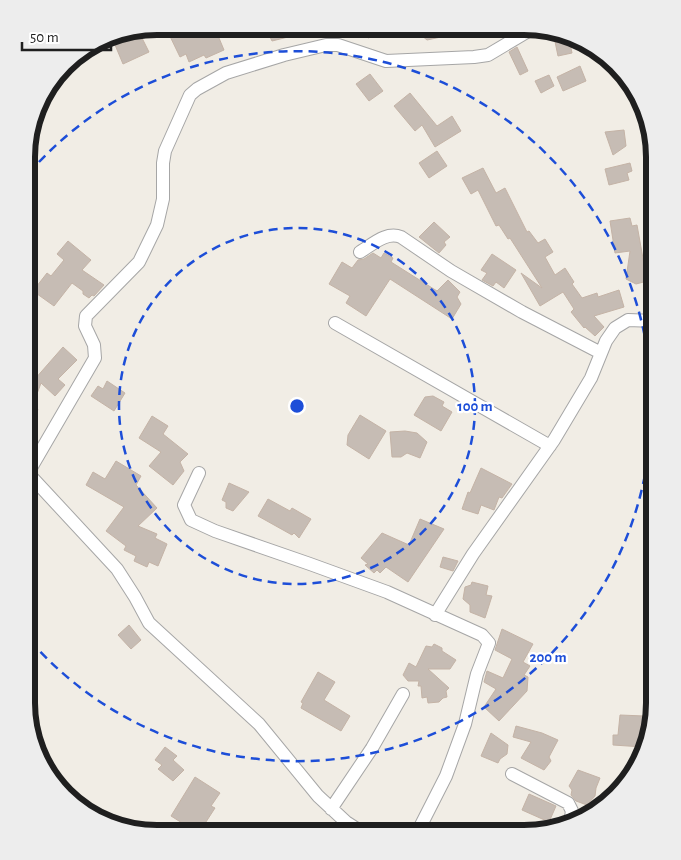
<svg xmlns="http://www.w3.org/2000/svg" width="681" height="860" font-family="'Alegreya Sans',sans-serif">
	<rect width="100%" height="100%" fill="#f1ede5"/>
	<path fill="#c6bcb4" stroke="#c4b3a6" d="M165 26H214L224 50 206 58 204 55 189 62 186 54 180 57Z
		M265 27H293L292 36 272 41Z
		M363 27H394L368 38Z
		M419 27H439L441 37 427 40 421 35Z
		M138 30 149 52 123 64 113 40 121 37 120 32 128 31 129 34Z
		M553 32 569 38 572 53 558 56Z
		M517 47 528 71 520 75 509 52Z
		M580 66 586 81 563 91 557 77Z
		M370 74 383 91 369 101 356 84Z
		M549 75 554 86 541 93 535 81Z
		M410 93 437 126 452 116 461 131 435 147 422 125 415 131 394 106Z
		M624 130 626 146 613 155 605 132Z
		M437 151 447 166 429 178 419 163Z
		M630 163 632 171 627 173 629 180 609 185 605 169Z
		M483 168 496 193 505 188 527 232 529 231 538 243 545 239 553 252 545 257 555 275 565 268 574 282 572 284 582 298 597 293 598 297 619 290 624 307 594 316 604 327 595 336 585 327 584 328 571 312 574 309 563 292 540 306 521 273 542 288 510 238 508 239 499 225 496 226 478 190 471 194 462 178Z
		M630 218 632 226 637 225 644 264 655 262V279L636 284 626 279 630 251 615 253 610 221Z
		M434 222 450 237 444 242 446 245 439 253 419 237Z
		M68 241 91 260 82 270 104 285 94 296 92 295 89 298 83 294V291L72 283 54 306 33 291 47 273 51 276 64 260 57 254Z
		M373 253 381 258 384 253 393 258 391 262 437 291 448 280 460 292 457 297 461 304 452 319 390 279 366 316 346 303 350 296 329 284 342 262 352 268 358 260 364 259Z
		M492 254 516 270 504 288 496 282 493 286 482 280 487 273 481 270Z
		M63 347 77 360 58 379 65 385 55 396 41 383 34 402 38 410 27 423V388Z
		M107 381 125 393 114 411 91 396 98 386 103 389Z
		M433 396 444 402 442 406 452 412 441 431 414 415 425 397Z
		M360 415 386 431 369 459 347 445 348 435Z
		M152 416 168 426 163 434 188 454 180 462 184 471 173 485 149 466 161 452 139 438Z
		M405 431 417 433 427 442 420 458 407 453 401 457H392L390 432Z
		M116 461 141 476 136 485 157 508 138 526 157 534 155 538 167 544 158 566 149 562 147 567 134 561 136 556 124 550 126 546 106 531 124 507 86 485 93 472 105 479Z
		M481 468 512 484 502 498 499 497 494 510 481 505 478 514 462 509 468 492 470 493Z
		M229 483 249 492 233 511 226 508V502L222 500Z
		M268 499 290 511 292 508 311 519 299 538 294 533 292 535 258 516Z
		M420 519 444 529 408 582 386 567 380 573 377 570 374 573 365 565 368 564 361 558 382 533 409 545Z
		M443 557 458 561 453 571 440 567Z
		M472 582 488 586 486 595 492 596 485 618 470 612V605L463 599 465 587 471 585Z
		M129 625 141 640 131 649 118 635Z
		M502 629 533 644 523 662 530 666 524 675 528 677 527 691 499 721 484 707 496 689 484 682 487 671 503 678 512 659 495 650Z
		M434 644 442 648V651L456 660 450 669H428L449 688 446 691 447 697 443 698 439 702 428 703 427 697 422 698 421 686H418L419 681H408L403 675 409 663 416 667 426 646 432 647Z
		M318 672 335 682 324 700 350 716 341 731 301 708 303 703 301 702Z
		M654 695V712L643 747 613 745V735H618L620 715 644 716V708Z
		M516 726 542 733 558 740 549 757 551 761 544 770 521 758 531 742 513 737Z
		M491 733 508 745 507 754 500 759 498 763 481 756Z
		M165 747 177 756 173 760 184 770 173 781 158 769 162 765 155 760Z
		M578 770 600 778 596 788 595 796 587 805 576 801 571 795 572 790 569 786Z
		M195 777 220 793 211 806 215 808 204 825 201 823 195 831 171 816Z
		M529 794 556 806 549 822 522 810Z"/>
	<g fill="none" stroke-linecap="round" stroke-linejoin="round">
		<defs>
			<path id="minor" d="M360 252C372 245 386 231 401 237L451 271 522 312 601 353
				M335 323 550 446
				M27 472 117 569 135 597 149 623 259 724 318 796 346 822 363 833
				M28 473 95 358 94 345 85 326 86 316 139 262 157 225 163 199V163L165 151 190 95 197 89 226 73 284 55 326 45H338L386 61 474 57 488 55 535 27
				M199 473 184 505 191 520 215 531 310 564 387 592 482 635 489 643 477 674 465 724 446 776 417 833
				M435 615 473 554 554 440 591 378 606 341 615 328 628 320 655 321
				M512 774 568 803 572 811 570 822
				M331 809 372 748 403 694"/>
		</defs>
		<use href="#minor" stroke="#a6a6a6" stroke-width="14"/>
		<use href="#minor" stroke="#fff" stroke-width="12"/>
	</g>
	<g fill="none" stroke="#1d4ed8" stroke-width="2.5" stroke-dasharray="9 6">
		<circle cx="297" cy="406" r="178"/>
		<path d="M29 173A355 355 0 1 1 27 637"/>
	</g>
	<path d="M0 0H681V860H0ZM157 35H524A122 122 0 0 1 646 157V703A122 122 0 0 1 524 825H157A122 122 0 0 1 35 703V157A122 122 0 0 1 157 35Z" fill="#ededed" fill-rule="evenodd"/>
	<path fill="none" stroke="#1f1f1f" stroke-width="6" d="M157 35H524A122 122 0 0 1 646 157V703A122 122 0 0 1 524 825H157A122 122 0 0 1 35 703V157A122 122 0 0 1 157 35Z"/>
	<circle cx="297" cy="406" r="8" fill="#1d4ed8" stroke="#fff" stroke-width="2.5"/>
	<g font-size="15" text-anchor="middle" font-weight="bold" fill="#1d4ed8" stroke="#fff" stroke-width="4.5" stroke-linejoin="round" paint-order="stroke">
		<text x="475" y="411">100 m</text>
		<text x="548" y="662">200 m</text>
	</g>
	<path d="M22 42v8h89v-8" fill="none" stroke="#1f1f1f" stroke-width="2.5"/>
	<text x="30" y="42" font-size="15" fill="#1f1f1f" stroke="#ffffff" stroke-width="4" paint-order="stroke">50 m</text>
</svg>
